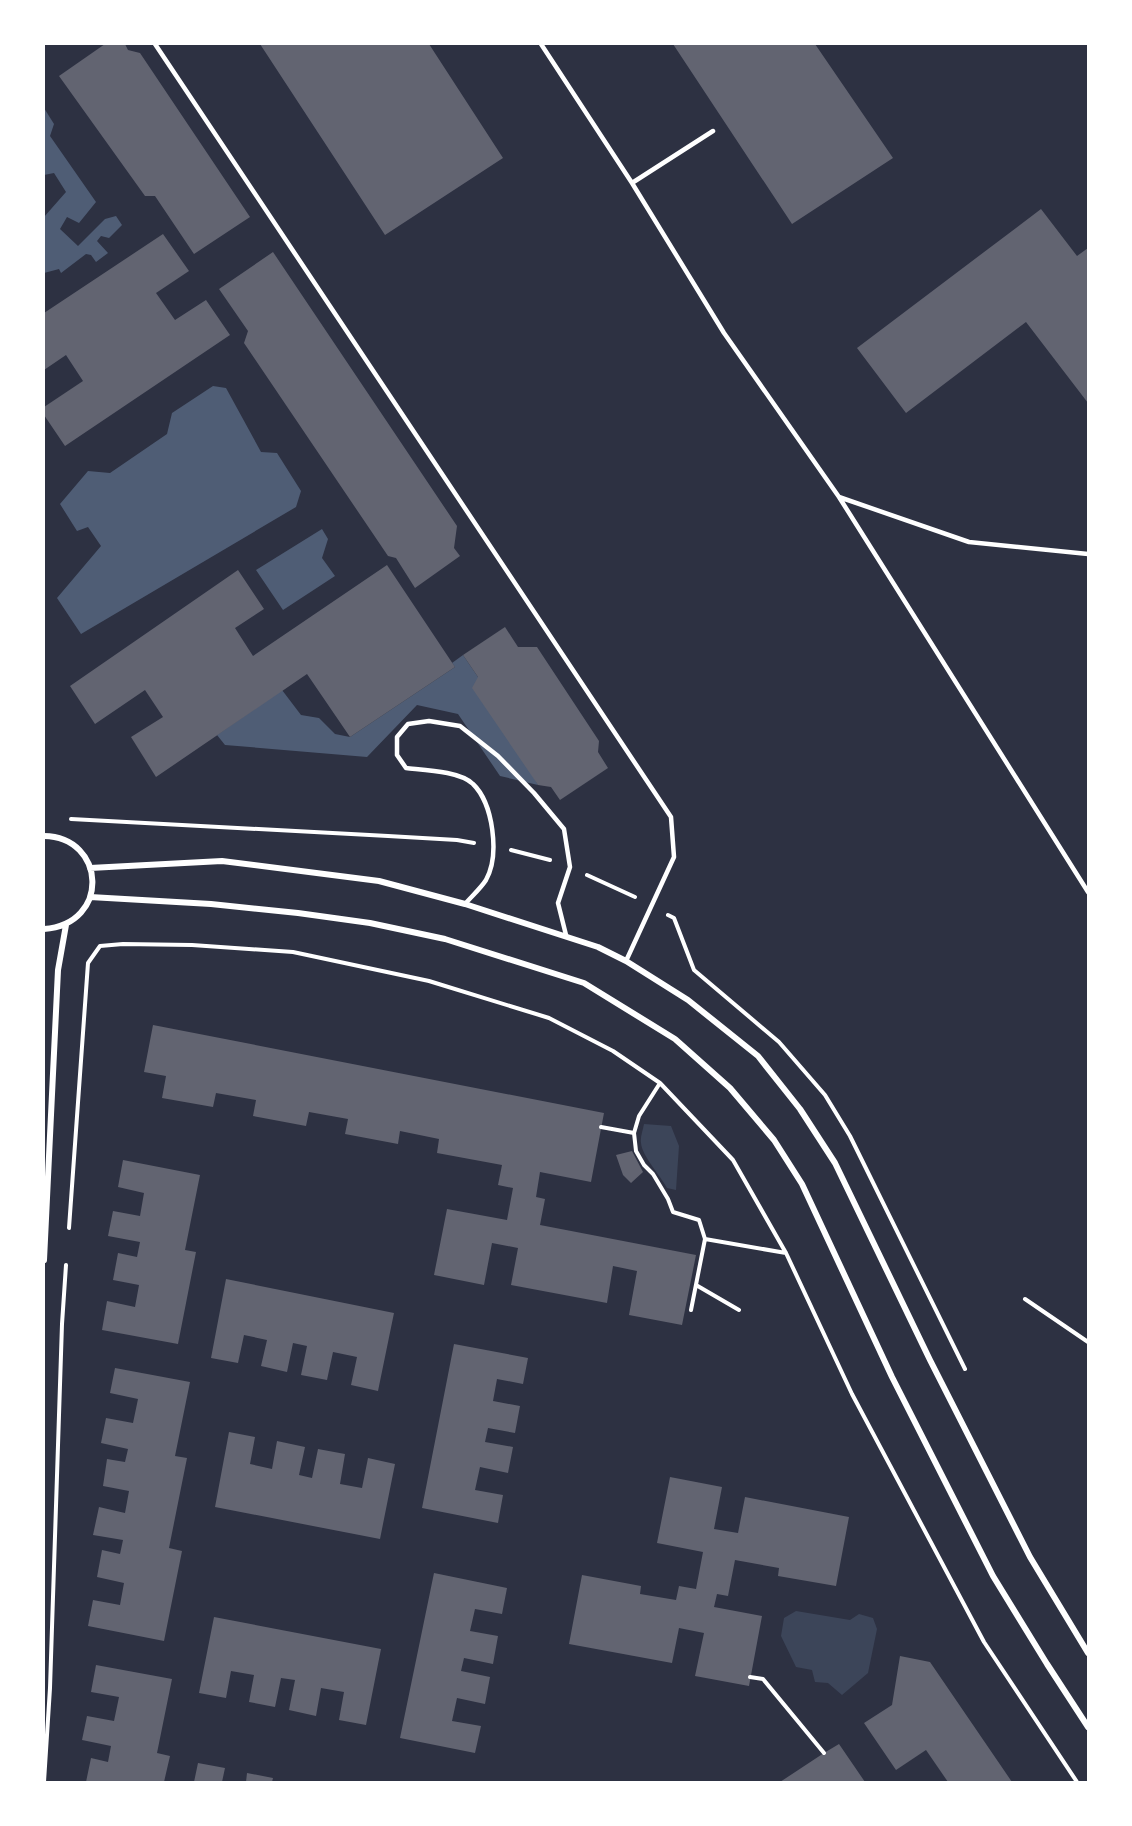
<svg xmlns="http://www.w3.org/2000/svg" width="1132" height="1826" font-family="'DM Sans',sans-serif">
	<rect width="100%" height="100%" fill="#2d3142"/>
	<path fill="#3c4559" d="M644 1124 671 1126 679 1146 676 1190 667 1188C660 1175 642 1156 641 1143 640 1137 643 1130 644 1124Z
		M796 1611 850 1620 859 1614 873 1618 877 1629 868 1673 842 1695 828 1683 815 1682 812 1670 796 1667 781 1636 784 1618Z"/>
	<path fill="#4f5d75" d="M44 108 54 124 50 136 96 202 79 223 67 217 60 229 78 246 105 219 116 216 122 225 109 238 101 236 97 241 108 253 96 262 91 255 86 254 61 273 59 269 44 273V217L66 192 54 173 44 175Z
		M213 386 226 388 261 452 277 453 301 491 296 507 81 634 57 598 101 546 88 527 77 531 60 504 88 471 110 473 167 434 172 413Z
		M322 529 328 539 322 558 335 576 283 610 256 570Z
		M463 655 478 677 538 785 500 776 458 714 417 705 367 757 225 745 217 735 282 690 301 715 319 718 335 734 350 737 455 667 452 663Z"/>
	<path fill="#626471" d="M105 44H125L128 50 140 53 250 217 194 254 155 196H145L59 76Z
		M260 44H429L503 158 385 235Z
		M673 44H815L893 158 792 224Z
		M1041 209 1077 256 1088 248V403L1026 322 906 413 857 348Z
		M163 234 189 271 156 293 175 320 206 300 230 335 65 446 44 415V407L83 381 66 355 44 370V313Z
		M273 252 457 526 454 548 460 556 415 588 396 558 388 556 244 343 248 331 219 289Z
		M387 565 455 667 350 737 307 674 156 777 131 737 163 717 145 690 95 724 70 686 238 570 264 609 235 628 253 656Z
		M505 627 518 647H537L599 741 598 752 608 768 560 800 551 787 538 785 472 688 478 677 463 655Z
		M153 1025 604 1113 591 1182 540 1172 536 1197 545 1199 540 1225 696 1255 682 1325 629 1315 637 1271 613 1266 607 1303 511 1285 518 1248 492 1243 484 1285 434 1275 447 1209 507 1220 513 1188 498 1185 502 1165 437 1153 439 1139 400 1131 398 1144 345 1134 348 1119 309 1112 306 1126 253 1116 256 1100 216 1093 213 1107 162 1098 166 1076 144 1072Z
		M632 1151 643 1172 631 1183 623 1175 616 1155Z
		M123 1160 200 1175 185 1250 196 1252 178 1344 102 1330 107 1301 135 1307 139 1285 113 1280 118 1253 137 1257 140 1242 108 1236 113 1211 140 1216 144 1193 118 1187Z
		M226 1279 394 1313 378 1391 351 1385 357 1357 333 1352 327 1380 301 1375 307 1346 293 1343 287 1372 261 1366 267 1340 244 1335 238 1363 211 1358Z
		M454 1344 528 1358 523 1384 497 1379 493 1401 520 1406 515 1433 488 1428 485 1442 513 1447 508 1473 480 1467 475 1490 503 1495 498 1523 422 1508Z
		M115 1368 190 1382 175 1456 187 1458 169 1548 182 1551 164 1641 88 1626 93 1600 120 1605 124 1583 97 1577 102 1550 120 1554 123 1540 93 1535 99 1507 125 1513 129 1491 103 1486 107 1459 125 1462 128 1449 101 1443 106 1418 133 1423 138 1399 110 1393Z
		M229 1432 255 1437 250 1464 272 1469 277 1441 305 1447 299 1475 312 1478 318 1449 345 1454 340 1484 362 1488 368 1458 395 1464 380 1539 215 1507Z
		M670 1477 722 1487 714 1529 738 1533 745 1497 849 1517 836 1586 778 1576 779 1568 735 1560 728 1596 717 1594 714 1607 762 1616 749 1686 695 1676 704 1633 679 1628 672 1663 569 1644 582 1575 641 1586 640 1594 676 1600 679 1586 696 1589 703 1552 657 1543Z
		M434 1573 507 1588 502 1614 475 1609 470 1631 498 1636 493 1664 464 1658 461 1671 490 1677 485 1704 457 1698 452 1721 481 1726 475 1753 400 1738Z
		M214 1617 381 1649 366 1725 339 1720 344 1692 321 1688 316 1716 289 1710 295 1680 281 1678 275 1707 249 1702 254 1675 231 1671 226 1698 199 1693Z
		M900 1656 930 1662 1012 1782H948L926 1750 896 1770 864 1723 892 1705Z
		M96 1665 172 1679 157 1753 170 1756 164 1782H86L91 1758 108 1762 111 1746 82 1740 87 1716 114 1721 119 1697 91 1692Z
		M839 1744 865 1782H780L824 1753Z
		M198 1763 225 1768 222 1782H194Z
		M247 1773 273 1778 272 1782H246Z"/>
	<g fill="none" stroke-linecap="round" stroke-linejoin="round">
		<path stroke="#fff" stroke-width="4" d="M71 819 388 836 457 840 474 843
			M511 850 550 860
			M587 875 635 897
			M668 915 674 918 694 970 779 1042 825 1095 850 1136 965 1369
			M660 1083 639 1116 634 1133 636 1151 644 1165 653 1174 668 1199 673 1212 699 1220 705 1239
			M601 1127 634 1133
			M69 1228 88 963 100 946 123 944 192 945 293 952 429 981 549 1018 613 1051 660 1083 733 1160 786 1253 852 1394 984 1642 1077 1782
			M696 1285 739 1310
			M1025 1299 1088 1342
			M691 1310 705 1239 786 1253
			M750 1677 763 1679 824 1753
			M44 1782 50 1688 62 1324 66 1265"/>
		<path stroke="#fff" stroke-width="4.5" d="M155 44 671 817 674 857 626 961
			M541 44 632 183 724 333 839 497 1088 892
			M632 183 713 131
			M839 497 969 542 1088 554
			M465 904C472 896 481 888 486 880 500 855 493 803 473 784 460 771 424 770 406 768L397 755V737L408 724 429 721 460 726 498 756 534 793 564 829 570 867 558 903 566 935"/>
		<path stroke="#fff" stroke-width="6" d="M44 836C106 837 111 924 44 929
			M90 868 222 861 379 881 465 904 598 947 626 961 688 1000 758 1056 800 1109 835 1163 930 1360 1030 1557 1088 1653
			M90 897 211 904 298 913 370 923 445 939 584 983 675 1039 730 1088 774 1140 802 1184 892 1377 993 1576 1047 1664 1088 1727
			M44 1260 58 970 66 925"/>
	</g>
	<rect width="1132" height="1826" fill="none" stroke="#ffffff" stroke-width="90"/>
</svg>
